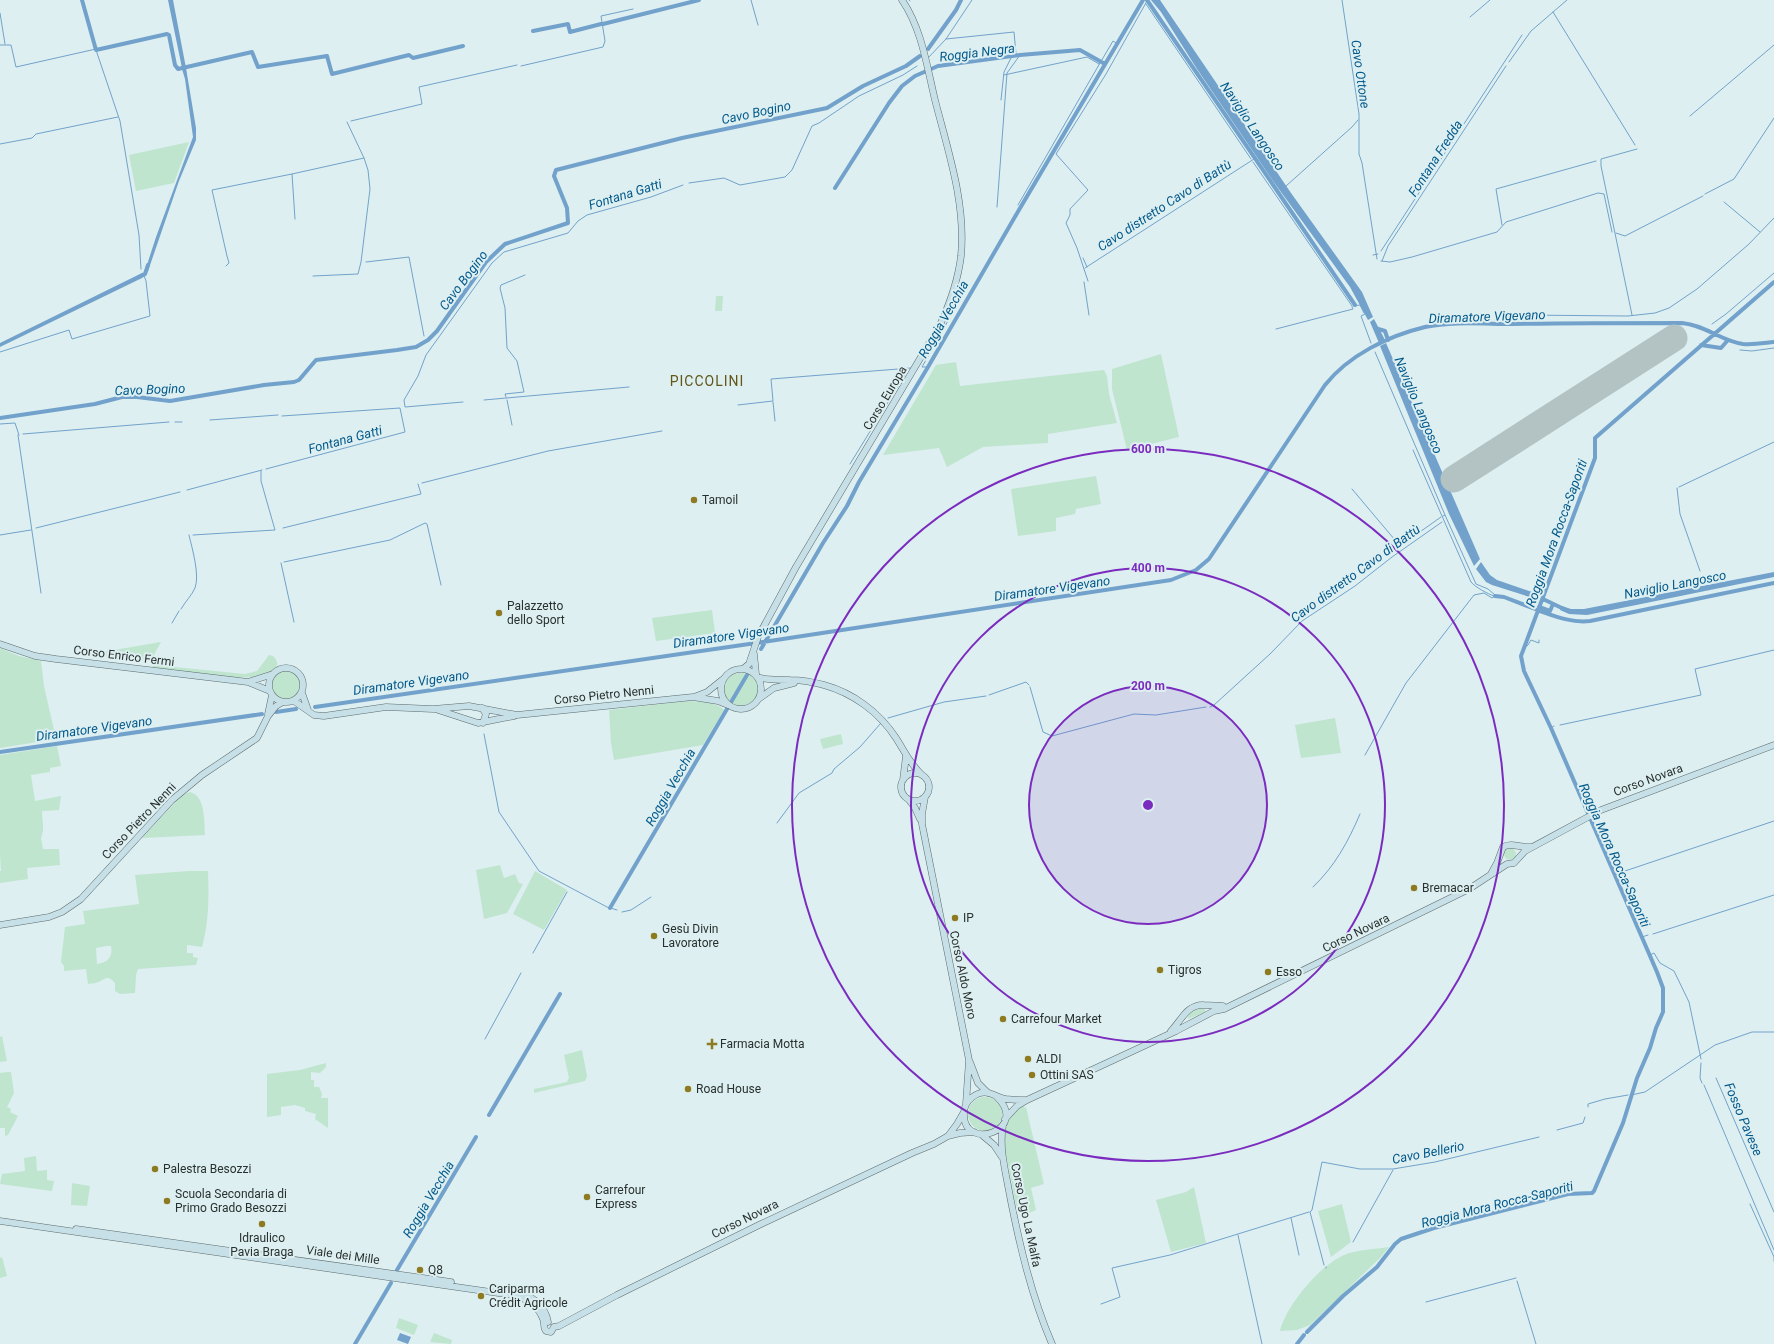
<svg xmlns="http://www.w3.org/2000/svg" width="1774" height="1344" font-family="Roboto,sans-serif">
	<rect width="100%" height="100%" fill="#ddeff0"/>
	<path fill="#bfe5cf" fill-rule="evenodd" d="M189 142 174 183 136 191 129 155Z
		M716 296H723L722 311H715Z
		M1161 354 1179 437 1127 450 1112 389V369Z
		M956 362 960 386 1104 370 1107 376 1109 394 1117 423 1048 434V443L983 447 947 467 939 448 883 455 936 365Z
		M1096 476 1101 504 1076 509 1075 514 1056 518V531L1018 536 1011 489Z
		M712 610 715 633 656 641 652 618Z
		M161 642 151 660 148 661 91 654Z
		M0 648 19 656 41 661 44 686 56 739 0 748Z
		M269 655 273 656C277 660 279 664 275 669 256 688 178 670 152 667L154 665 245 674 257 671Z
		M272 685a15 15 0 1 1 30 0a15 15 0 1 1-30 0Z
		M724 690a17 17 0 1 1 34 0a17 17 0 1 1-34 0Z
		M688 701C699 702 716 701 724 710L703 745 614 760 611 743 609 710Z
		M1335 718 1341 753 1301 758 1295 725Z
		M841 734 843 744 823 749 820 739Z
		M57 746 61 766 50 768V772L31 775 35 801 61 796 59 810 42 811C42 821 45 829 41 838L43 849H59L60 865 27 868 28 879 0 883V871H1L0 855V755Z
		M190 792C206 796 204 822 205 835L142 838 182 795Z
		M1504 854a6 6 0 1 1 12 0a6 6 0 1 1-12 0Z
		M500 865 504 878 515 874 519 883 523 884 507 913 484 919 476 870Z
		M189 871H208C209 896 209 922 202 947L187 945V953H193V957L198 958 196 965 138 969 136 975 135 993 120 994 115 991V983C107 974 106 979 98 982 95 984 91 983 88 984L86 969 64 971V966L61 962 65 927 85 924 83 911 139 904 135 875ZM107 946H111C113 957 108 962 97 964L96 948Z
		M535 871 567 890 544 930 513 914Z
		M1205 1008V1012L1188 1019V1014L1199 1009Z
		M2 1036 7 1061 0 1062V1037Z
		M582 1050 587 1076 585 1081 534 1093V1089L567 1082 569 1078 564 1055Z
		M326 1063V1067L320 1073 311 1072V1080H314V1087H319L322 1094 321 1098H328V1128L315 1119 316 1114 305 1111V1108L295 1105 281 1107V1115L267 1117V1074L300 1070Z
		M8 1072H11L14 1093 7 1107 11 1109 10 1112 18 1116 8 1135 5 1136V1128H0V1073Z
		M968 1114a17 17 0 1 1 34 0a17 17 0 1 1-34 0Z
		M1023 1105 1025 1108 1026 1107 1044 1184 1031 1188 1036 1210 1029 1213 1027 1216 1021 1215 1017 1210C1014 1197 1012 1183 1009 1170 1004 1144 998 1122 1023 1105Z
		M36 1156 37 1171 47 1170V1180L54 1181 52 1191 0 1184 2 1174 25 1171 24 1158Z
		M72 1183 90 1186 87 1206 71 1205Z
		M1194 1187 1206 1243 1171 1252 1156 1200 1186 1192Z
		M1342 1204 1351 1242 1331 1257 1318 1211Z
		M1389 1247 1380 1258 1310 1325 1297 1330 1280 1331C1286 1306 1319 1266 1344 1255 1355 1250 1376 1249 1389 1247Z
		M2 1257 7 1276 0 1278V1258Z
		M399 1318 418 1325 414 1335 396 1328Z
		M434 1333 452 1340 451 1344 430 1342Z"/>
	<path fill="#72a2cb" d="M168 0H173L186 68H182Z
		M1151 0H1160L1291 193 1362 292 1373 317 1368 320 1350 287 1273 181 1197 69 1161 12Z
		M186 68 196 128V140L179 181 148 271 146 268 156 237 193 137 185 79 182 69Z
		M142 273 144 276 142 278 0 347V343Z
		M1374 319 1385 340 1379 343 1370 322Z
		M1386 343 1480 559 1474 566 1449 514 1380 346Z
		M1481 562 1490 575 1497 580 1532 592 1541 589V592L1535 593 1540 596 1539 600 1492 585 1486 582 1476 569Z
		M1774 572V577L1587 615 1569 614 1560 610 1562 606 1571 609H1584Z
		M400 1333 411 1337 408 1344 397 1340Z"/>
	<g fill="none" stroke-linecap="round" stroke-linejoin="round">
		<path stroke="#72a2cb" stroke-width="1" d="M751 0 758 25
			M909 0 910 1
			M1342 0 1359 114V154L1362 163 1377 259
			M1146 4 1251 159
			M1553 12 1635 145
			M0 13 5 44
			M1470 17 1490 0
			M946 39 1014 32 1016 54 1011 55V58L1004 72 1001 100
			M0 45H11L16 67 96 49
			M96 50 120 121 139 235 141 269
			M928 58 946 39 972 0
			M1509 62 1531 31 1567 0
			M521 66 603 47 605 41 601 16 633 9
			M1004 75 1087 57 1099 64
			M1690 116 1774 45
			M351 121 422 104 419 87 517 65
			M0 144 32 138 36 134 118 117
			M1253 162 1352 306
			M689 183 724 178 740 185 785 177 792 170 812 126 819 123 859 96 903 75 917 66
			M1286 186 1352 127 1358 120
			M1705 194 1734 179 1774 118
			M1724 202 1760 232
			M1018 205 1100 63 1113 41 1116 43
			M997 207 1007 73 1020 55
			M295 219 292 174 364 158 347 122
			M1502 225 1496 189 1596 161
			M1616 233 1625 236 1703 196
			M1381 251 1522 35
			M1373 255 1378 254
			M1083 258 1087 267
			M1381 261 1390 262 1412 257 1497 232 1506 222 1598 193 1604 194 1612 232
			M1382 261 1388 246 1506 66
			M366 262 409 257 424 336
			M226 266 229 263 227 256 212 190 292 174
			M1085 268 1254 159
			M313 276 358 274 361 262 370 189 368 170 364 158
			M1088 281 1077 248 1066 223 1070 215V209L1088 190 1056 154 1106 74 1147 1
			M1084 282 1089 315
			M1353 306 1360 305 1364 313
			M1365 314 1361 316 1371 343
			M1521 315 1628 316 1655 313 1669 308 1697 289 1749 244 1774 218
			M1632 315 1601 166V159L1637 149
			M1712 324 1726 314 1774 273
			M1276 329 1353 309 1352 307
			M1740 350 1752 351 1774 348
			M0 352 69 330 72 339 150 316 146 281 143 273
			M1375 352 1445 515
			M928 367H922L949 319
			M506 397 505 394 524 392 517 361 507 348 505 308 500 288 501 285 525 275
			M484 400 629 387
			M507 400 512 425
			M463 402 405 407 404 400 418 376 426 355 492 263 504 252 568 233 578 221 587 215 651 197 683 185
			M773 402 775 421
			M738 405 773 401 771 379 911 368
			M210 420 278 415
			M175 422H182
			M0 424 15 423 19 435
			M23 434 169 422
			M18 435 41 593
			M1413 450 1471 582C1475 587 1488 594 1494 596
			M850 464 906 373
			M266 469 405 432 400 408 282 416
			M422 483 548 451 662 431
			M1679 487 1774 442
			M1677 488 1680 514 1700 571
			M1352 489 1400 546 1441 517
			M187 490 262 470
			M1443 516 1445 515 1476 584 1488 589 1495 595
			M36 528 180 492
			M283 528 421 494 418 484
			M0 535 31 530
			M193 535 275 530 261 481V471
			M284 562 390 540 425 523 427 524 441 585
			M281 563 294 622
			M181 609C185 602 192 595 195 588 200 575 192 548 189 535
			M1550 613V611
			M172 623 179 611
			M1523 649 1528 645 1531 640 1539 643V640
			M1030 687 1043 732 1052 736 1134 714 1156 715 1206 707
			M989 695 1026 682 1029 685
			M1210 707 1214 705 1270 654 1302 621 1355 586 1392 557 1442 522
			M888 718 944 702 986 696
			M1560 725 1701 695 1695 669 1774 650
			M1551 728 1554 726
			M484 734 499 812 539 871 607 907 617 910
			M1365 755 1406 683 1474 595 1484 593 1492 598 1495 596
			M777 823 799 793 832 773 834 769 860 747 881 723
			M1625 871 1774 821
			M1615 876 1620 873
			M1313 887C1335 866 1348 842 1360 814
			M622 912 631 910 651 897
			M1653 934 1774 895
			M1642 937 1648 935
			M533 953 567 892
			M1650 955 1654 953 1660 963 1674 971 1689 1002 1701 1059
			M485 1039 521 973
			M1701 1063 1700 1078 1702 1083
			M1716 1078 1774 1212
			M1704 1085 1774 1250
			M1631 1095 1645 1092 1715 1045 1752 1032H1774
			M1588 1107V1104L1605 1099 1628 1095
			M1557 1130 1583 1123 1585 1117
			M1750 1204 1774 1257V1261
			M1291 1218 1299 1255
			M1238 1235 1262 1344
			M1353 1242 1393 1170
			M1324 1265 1310 1212 1312 1210 1322 1162 1360 1169H1393L1435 1162 1539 1137
			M1326 1267V1268
			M1517 1281 1536 1344
			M1426 1302 1516 1278
			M1101 1304 1120 1297 1112 1268 1170 1255 1309 1212"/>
		<path stroke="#72a2cb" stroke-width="4" d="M82 0 96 50 167 34 169 35 175 65 178 69 252 52 258 67 327 56 332 74 409 55 413 58 463 46
			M1147 0 1355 305
			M603 24 699 0
			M533 31 568 24 570 32 601 24
			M928 49 956 10 961 0
			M835 188 889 103 902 86 915 76 938 66 1020 55 1080 50 1105 64
			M139 277 145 274 148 265
			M1375 328 1385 331 1388 340
			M1701 345 1721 348 1728 340
			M0 418 95 404 122 397H137L170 401 264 385 294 382 299 380 316 360 397 350 416 347 428 340 437 331 486 262 505 244 568 223 567 208 554 176 556 170 682 138 827 108 863 86 906 66 920 56
			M1495 596 1504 597 1535 609
			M1543 599 1566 610
			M1539 607 1550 611 1553 604
			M1540 611C1557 617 1572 623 1590 621L1774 583
			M761 649 823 543 847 506 859 482 928 367 1016 215 1143 0
			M315 707 763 642 1171 580 1196 570 1209 559 1325 385C1349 355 1388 336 1425 327 1453 321 1484 324 1513 324 1569 323 1626 323 1682 323 1705 325 1721 341 1743 344 1753 345 1764 343 1774 342
			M276 712 296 709
			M0 752 262 714
			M610 908 747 675
			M489 1115 560 994
			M397 1270 476 1137
			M1307 1332 1343 1296 1377 1267 1395 1244 1401 1239 1434 1228 1568 1194 1592 1193 1594 1191 1623 1123 1637 1078 1650 1048 1656 1028 1663 1012V988L1657 972 1551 728 1524 671 1521 656 1595 458V438L1774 282
			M355 1344 391 1283
			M1297 1344 1304 1335"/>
		<path stroke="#b3c2c3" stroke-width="27" d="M1454 479 1674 338"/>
		<defs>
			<path id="secondary" d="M0 644 35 656 56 659 248 682 270 691
				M754 654 756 674
				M269 685a17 17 0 1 1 34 0a17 17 0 1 1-34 0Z
				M721 689a20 20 0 1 1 40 0a20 20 0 1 1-40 0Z
				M743 669 749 664 758 637 796 567 940 325C950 303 958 281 961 256 966 203 948 151 935 100 927 67 922 29 902 0
				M757 677C769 681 778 679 790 680 801 680 813 682 824 685 853 693 879 712 896 738 905 752 910 764 922 775
				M248 682 273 674
				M302 693 308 710
				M694 697 707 692 722 680
				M760 698 774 688 794 683
				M294 701 314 715 324 716 386 707 433 709 469 706 517 715 693 697 718 701 728 705
				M482 708 486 714 483 723
				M438 710 478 723 514 716
				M268 714 272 695
				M901 787a14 14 0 1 1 28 0a14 14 0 1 1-28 0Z
				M903 780 906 756
				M925 797 922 814V824L969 1060 966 1104
				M909 800 915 808 920 819
				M1491 874 1497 863 1503 847C1511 842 1521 848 1530 847
				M0 925 49 917 62 912 81 899 172 800 202 775 257 738 268 716 276 706 283 702
				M1171 1031C1181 1021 1187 1004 1204 1005 1211 1005 1217 1006 1223 1006
				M970 1062 978 1083 988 1093
				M996 1096C1032 1130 962 1153 964 1113 964 1101 977 1090 989 1093 995 1095 1000 1098 1006 1099 1013 1100 1018 1100 1025 1100
				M1005 1119 1017 1106 1027 1100 1176 1031 1214 1011 1224 1009 1469 889 1507 864 1514 863 1525 851 1601 810 1774 745
				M1003 1125C999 1147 1005 1169 1009 1191 1019 1243 1031 1295 1052 1344
				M982 1135 994 1145 1002 1157
				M948 1136 957 1124 964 1112
				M0 1221 512 1295C525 1298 538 1305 543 1319 545 1324 543 1328 546 1331L551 1332 554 1327
				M76 1229 451 1282
				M504 1289C524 1292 544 1300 548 1322
				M554 1327 559 1326 617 1295 761 1224 912 1153 934 1144 948 1136 960 1133 974 1132"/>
		</defs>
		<use href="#secondary" stroke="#5c6b6d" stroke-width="7"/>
		<use href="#secondary" stroke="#c7e0e8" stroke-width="6"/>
	</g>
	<circle cx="1148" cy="805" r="119" fill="#7b2cbf" fill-opacity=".12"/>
	<g fill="none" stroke="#7b2cbf" stroke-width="2">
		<circle cx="1148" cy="805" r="119"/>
		<circle cx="1148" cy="805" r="237"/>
		<circle cx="1148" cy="805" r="356"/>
	</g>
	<g fill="#8e7b21" stroke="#ddeff0" stroke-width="1.5">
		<circle cx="694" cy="500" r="4"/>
		<circle cx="499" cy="613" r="4"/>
		<circle cx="1414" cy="888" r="4"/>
		<circle cx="955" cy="918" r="4"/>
		<circle cx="654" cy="936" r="4"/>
		<circle cx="1160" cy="970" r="4"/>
		<circle cx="1268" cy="972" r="4"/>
		<circle cx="1003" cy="1019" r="4"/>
		<path d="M710 1038h4v4h4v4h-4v4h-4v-4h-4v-4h4z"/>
		<circle cx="1028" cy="1059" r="4"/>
		<circle cx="1032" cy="1075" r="4"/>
		<circle cx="688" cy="1089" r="4"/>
		<circle cx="155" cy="1169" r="4"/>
		<circle cx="587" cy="1197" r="4"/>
		<circle cx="167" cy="1201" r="4"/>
		<circle cx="262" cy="1224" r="4"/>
		<circle cx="420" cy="1270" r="4"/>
		<circle cx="481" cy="1296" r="4"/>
	</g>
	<g text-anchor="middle" stroke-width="4" stroke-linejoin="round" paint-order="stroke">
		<g font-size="12" fill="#293030" stroke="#ddeff0">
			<text transform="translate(885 398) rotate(-59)" y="4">Corso Europa</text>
			<text transform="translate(124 656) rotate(7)" y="4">Corso Enrico Fermi</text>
			<text transform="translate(604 695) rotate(-6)" y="4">Corso Pietro Nenni</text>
			<text transform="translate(1648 780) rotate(-20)" y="4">Corso Novara</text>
			<text transform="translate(139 821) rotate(-46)" y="4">Corso Pietro Nenni</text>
			<text transform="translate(1356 933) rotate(-26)" y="4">Corso Novara</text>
			<text transform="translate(963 975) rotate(78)" y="4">Corso Aldo Moro</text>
			<text transform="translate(1026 1215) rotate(78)" y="4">Corso Ugo La Malfa</text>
			<text transform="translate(745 1219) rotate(-26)" y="4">Corso Novara</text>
			<text transform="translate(343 1255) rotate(8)" y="4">Viale dei Mille</text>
		</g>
		<g font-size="12" fill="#293030" stroke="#ddeff0" text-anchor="start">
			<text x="702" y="504">Tamoil</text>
			<text x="507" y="610">Palazzetto<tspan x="507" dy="14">dello Sport</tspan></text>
			<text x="1422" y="892">Bremacar</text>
			<text x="963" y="922">IP</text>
			<text x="662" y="933">Gesù Divin<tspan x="662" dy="14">Lavoratore</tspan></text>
			<text x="1168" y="974">Tigros</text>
			<text x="1276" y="976">Esso</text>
			<text x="1011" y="1023">Carrefour Market</text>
			<text x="720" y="1048">Farmacia Motta</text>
			<text x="1036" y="1063">ALDI</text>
			<text x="1040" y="1079">Ottini SAS</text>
			<text x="696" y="1093">Road House</text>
			<text x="163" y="1173">Palestra Besozzi</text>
			<text x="595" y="1194">Carrefour<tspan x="595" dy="14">Express</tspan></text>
			<text x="175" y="1198">Scuola Secondaria di<tspan x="175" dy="14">Primo Grado Besozzi</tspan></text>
			<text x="262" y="1242" text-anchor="middle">Idraulico<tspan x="262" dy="14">Pavia Braga</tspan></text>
			<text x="428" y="1274">Q8</text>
			<text x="489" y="1293">Cariparma<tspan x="489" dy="14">Crédit Agricole</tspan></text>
		</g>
		<g font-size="13" font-style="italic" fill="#03598c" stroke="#ddeff0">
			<text transform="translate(977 52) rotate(-7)" y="5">Roggia Negra</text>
			<text transform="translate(1361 74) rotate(82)" y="5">Cavo Ottone</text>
			<text transform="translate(756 112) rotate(-12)" y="5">Cavo Bogino</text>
			<text transform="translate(1253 126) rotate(56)" y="5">Naviglio Langosco</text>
			<text transform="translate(1435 158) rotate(-57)" y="5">Fontana Fredda</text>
			<text transform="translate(625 194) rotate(-17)" y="5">Fontana Gatti</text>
			<text transform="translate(1164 205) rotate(-33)" y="5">Cavo distretto Cavo di Battù</text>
			<text transform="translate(463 280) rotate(-53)" y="5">Cavo Bogino</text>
			<text transform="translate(1487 316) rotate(-2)" y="5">Diramatore Vigevano</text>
			<text transform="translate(943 319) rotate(-60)" y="5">Roggia Vecchia</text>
			<text transform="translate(150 389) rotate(-2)" y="5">Cavo Bogino</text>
			<text transform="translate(1419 405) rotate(67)" y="5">Naviglio Langosco</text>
			<text transform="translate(345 439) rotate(-15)" y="5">Fontana Gatti</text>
			<text transform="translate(1556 533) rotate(-70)" y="5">Roggia Mora Rocca-Saporiti</text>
			<text transform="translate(1355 573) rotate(-36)" y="5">Cavo distretto Cavo di Battù</text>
			<text transform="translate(1675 584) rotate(-11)" y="5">Naviglio Langosco</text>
			<text transform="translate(1052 588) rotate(-8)" y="5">Diramatore Vigevano</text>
			<text transform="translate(731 635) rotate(-8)" y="5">Diramatore Vigevano</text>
			<text transform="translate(411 682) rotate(-8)" y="5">Diramatore Vigevano</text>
			<text transform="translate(94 728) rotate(-8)" y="5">Diramatore Vigevano</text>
			<text transform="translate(670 787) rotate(-60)" y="5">Roggia Vecchia</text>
			<text transform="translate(1615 855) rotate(66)" y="5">Roggia Mora Rocca-Saporiti</text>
			<text transform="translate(1744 1119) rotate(67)" y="5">Fosso Pavese</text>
			<text transform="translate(1428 1152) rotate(-11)" y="5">Cavo Bellerio</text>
			<text transform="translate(428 1199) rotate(-59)" y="5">Roggia Vecchia</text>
			<text transform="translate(1497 1204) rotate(-14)" y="5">Roggia Mora Rocca-Saporiti</text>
		</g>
		<g font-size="14" letter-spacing="1" fill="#625619" stroke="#ddeff0">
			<text x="707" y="386">PICCOLINI</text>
		</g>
	</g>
	<circle cx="1148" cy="805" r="6" fill="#7b2cbf" stroke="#ddeff0" stroke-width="2"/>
	<g font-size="12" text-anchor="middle" font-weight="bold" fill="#7b2cbf" stroke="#ddeff0" stroke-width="4" stroke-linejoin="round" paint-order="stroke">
		<text x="1148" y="453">600 m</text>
		<text x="1148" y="572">400 m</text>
		<text x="1148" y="690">200 m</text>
	</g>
</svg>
